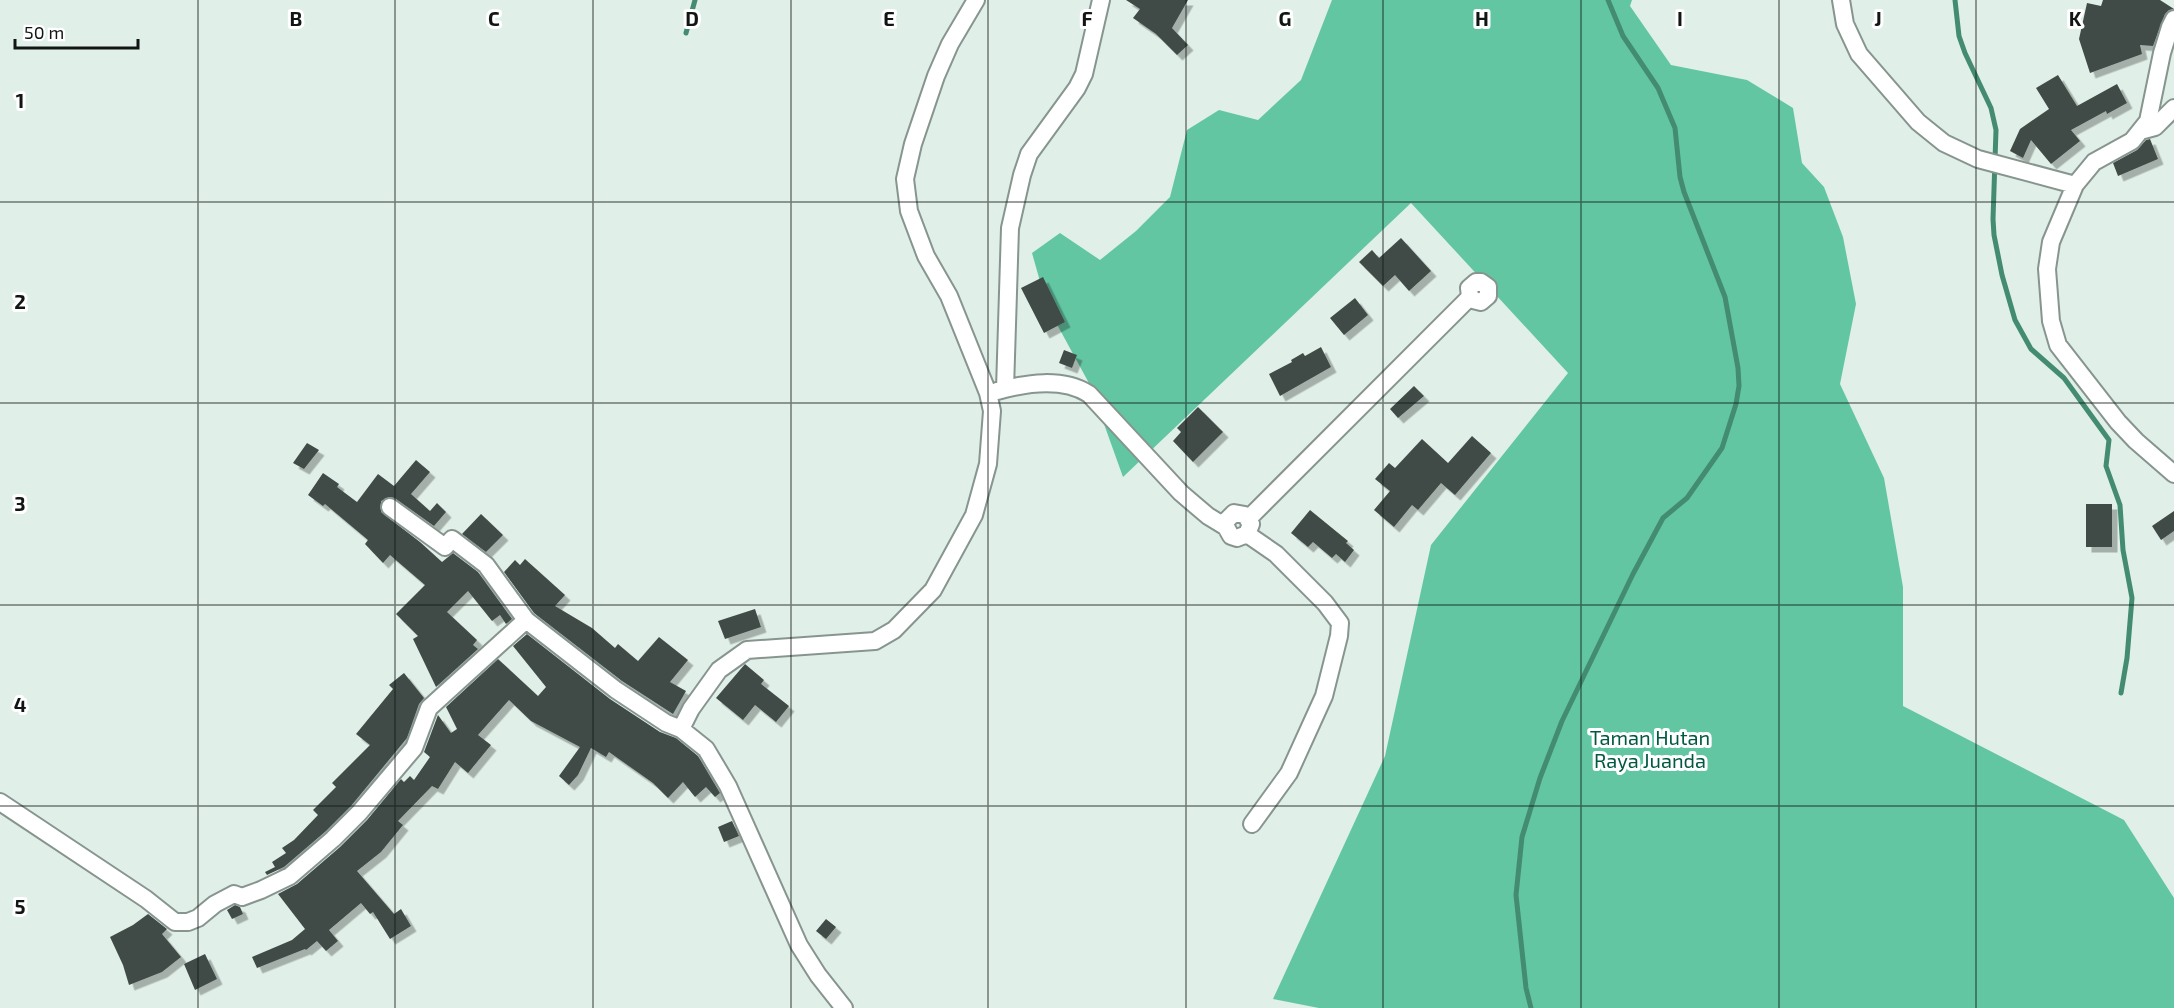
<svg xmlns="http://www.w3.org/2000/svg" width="2174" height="1008" font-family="'Exo 2',sans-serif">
	<defs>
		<filter id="shadow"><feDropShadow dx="5.5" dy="5.5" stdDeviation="0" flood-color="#0004"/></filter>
	</defs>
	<rect width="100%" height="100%" fill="#e0efe8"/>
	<path fill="#62c6a3" d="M1332 0H1632L1630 6 1671 65 1747 80 1793 108 1802 163 1824 187 1843 237 1856 304 1840 384 1884 478 1903 587V706L2124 820 2174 898V1008H1319L1273 999 1385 756 1431 545 1568 373 1411 203 1123 477 1090 385 1047 306 1032 253 1060 233 1100 260 1136 231 1170 197 1187 130 1219 110 1258 120 1301 80Z"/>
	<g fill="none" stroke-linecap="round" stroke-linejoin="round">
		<path stroke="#438c72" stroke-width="5" d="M1955 0 1959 36 1965 53 1991 108 1996 130 1993 219 1994 235 2002 275 2015 320 2031 349 2064 378 2109 440 2106 466 2120 505 2123 550 2132 598 2127 658 2121 693
			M686 33 695 0
			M1531 1008 1526 988 1516 895 1522 837 1540 778 1562 721 1633 574 1663 518 1687 498 1722 448 1736 404 1739 386 1738 368 1725 297 1684 192 1680 177 1675 128 1658 88 1623 36 1608 0"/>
	</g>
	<path fill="#404c47" filter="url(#shadow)" d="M1126 0H1188L1172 28 1188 45 1177 55 1156 34 1133 18 1140 9Z
		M2103 0H2160L2174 9 2169 10 2165 14 2153 46 2140 45 2142 54 2090 73 2079 39 2087 3 2101 6Z
		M2058 75 2077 106 2117 84 2127 103 2107 114 2106 111 2071 130 2080 141 2051 164 2031 140 2023 158 2010 151 2020 129 2049 109 2036 88Z
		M2150 139 2158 159 2118 176 2113 163 2137 150 2146 140Z
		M1401 238 1431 271 1409 291 1395 275 1383 286 1359 262 1372 250 1379 258Z
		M1043 277 1065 322 1044 333 1021 288Z
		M1355 298 1368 315 1344 335 1330 318Z
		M1321 347 1331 367 1280 396 1269 374 1292 362 1291 360 1303 353 1305 356Z
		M1064 350 1077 355 1072 368 1059 363Z
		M1414 386 1424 396 1398 418 1390 409Z
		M1198 407 1223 432 1193 462 1173 441 1181 432 1177 428Z
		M1472 436 1491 453 1455 495 1441 483 1418 510 1412 505 1394 527 1374 510 1390 491 1375 479 1389 463 1395 468 1422 439 1448 463Z
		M307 443 319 450 304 469 293 463Z
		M416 460 430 472 411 494 430 511 437 503 446 512 434 526 396 499 391 497 381 501V512L420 542 442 562 453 553 478 572 512 619 506 624 500 615 492 621 468 591 447 612 477 640 473 645 478 649 436 687 413 639 418 636 396 614 425 585 390 555 383 563 365 544 368 540 325 504 323 506 308 495 323 473 339 484 337 487 357 502 378 474 394 486Z
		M2086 504H2112V547H2086Z
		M1310 510 1348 541 1346 543 1354 550 1345 562 1336 554 1332 558 1313 542 1308 547 1291 533Z
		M2174 511V531L2161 540 2152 526Z
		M481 514 503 535 486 552 462 534Z
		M525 559 565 595 555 606 592 628 615 648 618 644 638 661 659 637 688 660 670 682 686 691 673 714 622 681 534 613 504 572 515 560 520 565Z
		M755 609 761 627 725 639 718 621Z
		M527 634 610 699 660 732 676 738 698 756 720 793 715 797 706 787 695 797 683 782 668 798 653 783 609 752 606 757 591 748 578 775 569 785 559 776 580 747 531 721 509 700 478 735 491 745 468 773 455 762 438 789 432 786 398 821 403 825 381 852 357 871 394 914 401 909 411 926 390 939 373 912 370 914 361 903 329 930 338 941 326 951 317 941 306 950 305 949 257 968 252 957 292 940 305 929 278 894 297 884 340 847 367 820 401 779 404 782 410 776 414 780 430 757 424 752 438 715 451 733 457 729 446 707 498 659 538 696 546 687 513 646Z
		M745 664 764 680 761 684 789 706 776 722 755 705 743 720 716 698Z
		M404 673 424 698 419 704 407 738 351 806 326 831 284 867 267 875 265 872 275 867 272 862 286 853 282 848 294 840 318 815 313 810 336 787 332 783 370 745 356 734 393 689 389 685Z
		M732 821 739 836 724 842 718 827Z
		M235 905 240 907 243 914 232 919 227 910Z
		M148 914 167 929 162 934 181 957 162 972 129 985 123 965 110 937 133 925Z
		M826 919 836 927 826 939 816 931Z
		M205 954 217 979 195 990 184 964Z"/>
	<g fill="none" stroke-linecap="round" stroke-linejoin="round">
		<defs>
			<path id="minor" d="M1841 0 1845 24 1859 54 1918 122 1944 143 1978 159 2075 185
				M2174 19 2170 27 2162 53 2148 121 2132 141 2094 162 2075 185 2051 242 2047 269 2051 321 2058 345 2118 422 2136 441 2174 474
				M2140 131 2155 127 2174 108
				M1005 389 1010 228 1022 175 1029 154 1077 88 1084 74 1101 0
				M997 391C1026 383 1062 377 1089 394L1181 493 1208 516 1226 527 1231 536 1237 538 1247 534 1251 524 1245 515 1234 513 1226 521V527
				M390 507 445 547 452 539 486 565 526 620 616 690 666 723 681 729 706 749 728 786 799 945 818 975 844 1008
				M1249 518 1470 297 1469 288 1476 282H1481L1488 287V296L1481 302 1473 300 1470 297
				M1247 534 1276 554 1325 603 1340 623 1339 636 1324 696 1289 773 1252 824
				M681 729 691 709 719 670 747 650 875 641 894 630 933 590 974 515 988 464 992 411 988 393 949 296 926 256 909 211 905 179 913 144 936 76 950 44 976 0
				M0 802 146 899 175 922H188L198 918 215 904 234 894 242 897 261 890 290 876 333 839 359 813 414 748 429 708 526 620"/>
		</defs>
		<use href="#minor" stroke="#87958f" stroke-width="20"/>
		<use href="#minor" stroke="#fff" stroke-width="16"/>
	</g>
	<path fill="none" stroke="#111614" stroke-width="1.5" stroke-opacity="0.55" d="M198 0V1008M395 0V1008M593 0V1008M791 0V1008M988 0V1008M1186 0V1008M1383 0V1008M1581 0V1008M1779 0V1008M1976 0V1008M0 202H2174M0 403H2174M0 605H2174M0 806H2174"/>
	<g text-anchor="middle" stroke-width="6" stroke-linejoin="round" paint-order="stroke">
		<g font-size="20" fill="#025942" stroke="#fff">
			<text x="1650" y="745">Taman Hutan<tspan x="1650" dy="23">Raya Juanda</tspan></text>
		</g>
	</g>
	<g font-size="20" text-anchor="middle" font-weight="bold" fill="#111614" stroke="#fff" stroke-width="6" stroke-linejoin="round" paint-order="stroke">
		<text x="296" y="26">B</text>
		<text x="494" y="26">C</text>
		<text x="692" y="26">D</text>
		<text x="889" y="26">E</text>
		<text x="1087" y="26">F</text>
		<text x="1285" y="26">G</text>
		<text x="1482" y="26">H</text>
		<text x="1680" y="26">I</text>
		<text x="1878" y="26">J</text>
		<text x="2075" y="26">K</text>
		<text x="20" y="108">1</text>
		<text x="20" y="309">2</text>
		<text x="20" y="511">3</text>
		<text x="20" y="712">4</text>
		<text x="20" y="914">5</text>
	</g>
	<path d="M15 39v9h123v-9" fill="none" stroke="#111614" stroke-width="3"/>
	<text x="24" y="39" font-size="18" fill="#111614" stroke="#ffffff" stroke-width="4.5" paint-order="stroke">50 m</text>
</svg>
